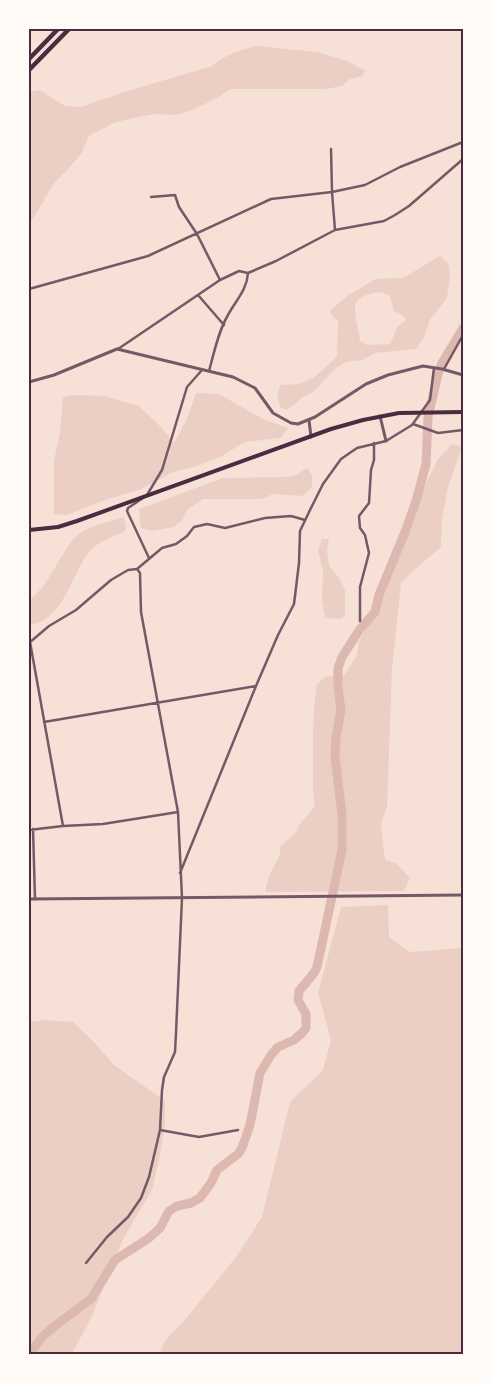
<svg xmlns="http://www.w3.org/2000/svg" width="492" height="1383" font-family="Signika,sans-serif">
	<rect width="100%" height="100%" fill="#f7e1d7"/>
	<path fill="#ebcfc5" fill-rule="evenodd" d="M256 46 318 52 347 61 365 70 363 76 350 79 342 86 326 89H231L217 98 193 110 176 115 153 114 116 122 89 136 81 154 67 170 55 182 29 225V92L40 90 65 106 81 107 124 92 212 66 225 57 235 52Z
		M440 256 448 263 450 276 447 298 430 320 424 337 416 349 375 353 363 360 346 362 336 368 313 392 303 397 287 410 281 408 277 398 280 385C286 384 291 385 296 384 315 382 324 367 337 357L338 321 331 314V310L347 296 376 279 403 278ZM381 292 390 296 394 311 402 315 406 320 398 326 390 344 367 345 360 341C357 314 343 296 381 292Z
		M196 393 219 394 263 419 288 428 281 438 245 442 222 456 194 467 173 472 139 490 105 500 67 515 54 514V461L60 432 63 397 75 395 105 396 139 406 158 424 174 443 187 419Z
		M452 444 462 447 448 487 442 519 441 547 415 569 401 583 392 670 387 807 381 824 385 860 396 863 410 878 404 891 265 892 269 876 279 857 281 846 296 832 299 825 315 806C312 789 313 772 313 755 313 730 313 709 317 684L325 677 344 675 357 655 359 641 374 615 428 479 438 459Z
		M307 468 312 475V486L307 493 301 496 273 494 263 499H203L187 510 183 519 174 527 152 531 141 528 139 509 223 478 287 477 296 475Z
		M124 517 126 527 125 531C113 537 101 540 91 550 72 572 68 608 40 622 36 624 32 624 29 625V600C52 584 60 549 80 533 87 527 114 520 124 517Z
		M322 539H329L327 550 329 566 338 577 345 590V616L340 619 325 618 322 601 323 572 318 550Z
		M388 905 389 937 409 952 463 948V1354H159L165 1341 188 1316 236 1257 262 1217 290 1102 323 1070 331 1040 318 993 341 907Z
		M45 1020 73 1022 94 1042 114 1065 165 1101V1122L160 1156 152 1190 123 1239 93 1314 72 1354H29V1022Z"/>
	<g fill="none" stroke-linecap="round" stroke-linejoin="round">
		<path stroke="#dcb8b0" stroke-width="9" d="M29 1354 43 1336 56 1325 91 1299 115 1260 149 1238 160 1228 169 1211 177 1206 191 1203 200 1198 211 1183 217 1170 238 1154 242 1148 250 1125 260 1073 271 1055 278 1047 294 1040 302 1033 306 1028V1014L298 1000 299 991 314 973 317 967 342 850V814L335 756 336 738 341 710 338 686V668L342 657 360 629 375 612 379 595 405 532 416 501 426 464 428 417 438 374 442 363 463 328"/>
		<path stroke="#755966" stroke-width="2.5" d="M331 149 332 192 335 230
			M151 197 175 195 179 207 197 234 220 280
			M29 289 148 256 271 199 332 192 365 185 400 167 463 142
			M198 295 224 325
			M118 349 220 280 239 271 248 273 276 261 335 230 384 221 395 215 409 206 463 159
			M444 369 463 335
			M209 371C214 353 218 332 228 315 236 300 247 290 248 273
			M413 424 438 433 463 430
			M147 495 162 470 187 387 202 370
			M143 498 128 508 127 511 149 558
			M360 621V587L369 553 365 535 360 528 359 516 369 503 371 470 374 460V443
			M30 642 63 826
			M29 643 49 626 76 610 111 580 128 570 137 569 162 548 176 544 187 536 194 527 207 524 225 528 265 518 291 516 305 520
			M44 722 256 686
			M33 829 35 899
			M29 830 63 826 103 824 178 812
			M180 873 256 686 278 635 294 604 299 563 300 531 310 510 323 484 341 459 357 448 386 441 412 425 430 400 434 368
			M160 1130 199 1137 238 1130
			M86 1263 107 1237 128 1217 141 1198 149 1177 160 1130 162 1090 164 1077 175 1052 176 1033 182 898 178 812 141 612 140 573 137 569"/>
		<path stroke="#755966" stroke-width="3" d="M29 382 54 375 117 349 233 377 255 388 273 413 291 423 298 424 315 417 366 384 388 375 423 366 442 369 463 375
			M380 416 386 441
			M309 420 311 437
			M29 899 463 895"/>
		<path stroke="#4a2c40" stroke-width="4" d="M29 530 58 527 77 521 331 429 363 420 399 413 463 412"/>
		<path stroke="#4a2c40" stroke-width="4.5" d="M29 59 58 29
			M29 70 69 29"/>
	</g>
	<rect width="492" height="1383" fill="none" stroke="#fffaf5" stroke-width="60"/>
	<rect x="30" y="30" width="432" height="1323" fill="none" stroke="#4a2c40" stroke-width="2"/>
</svg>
